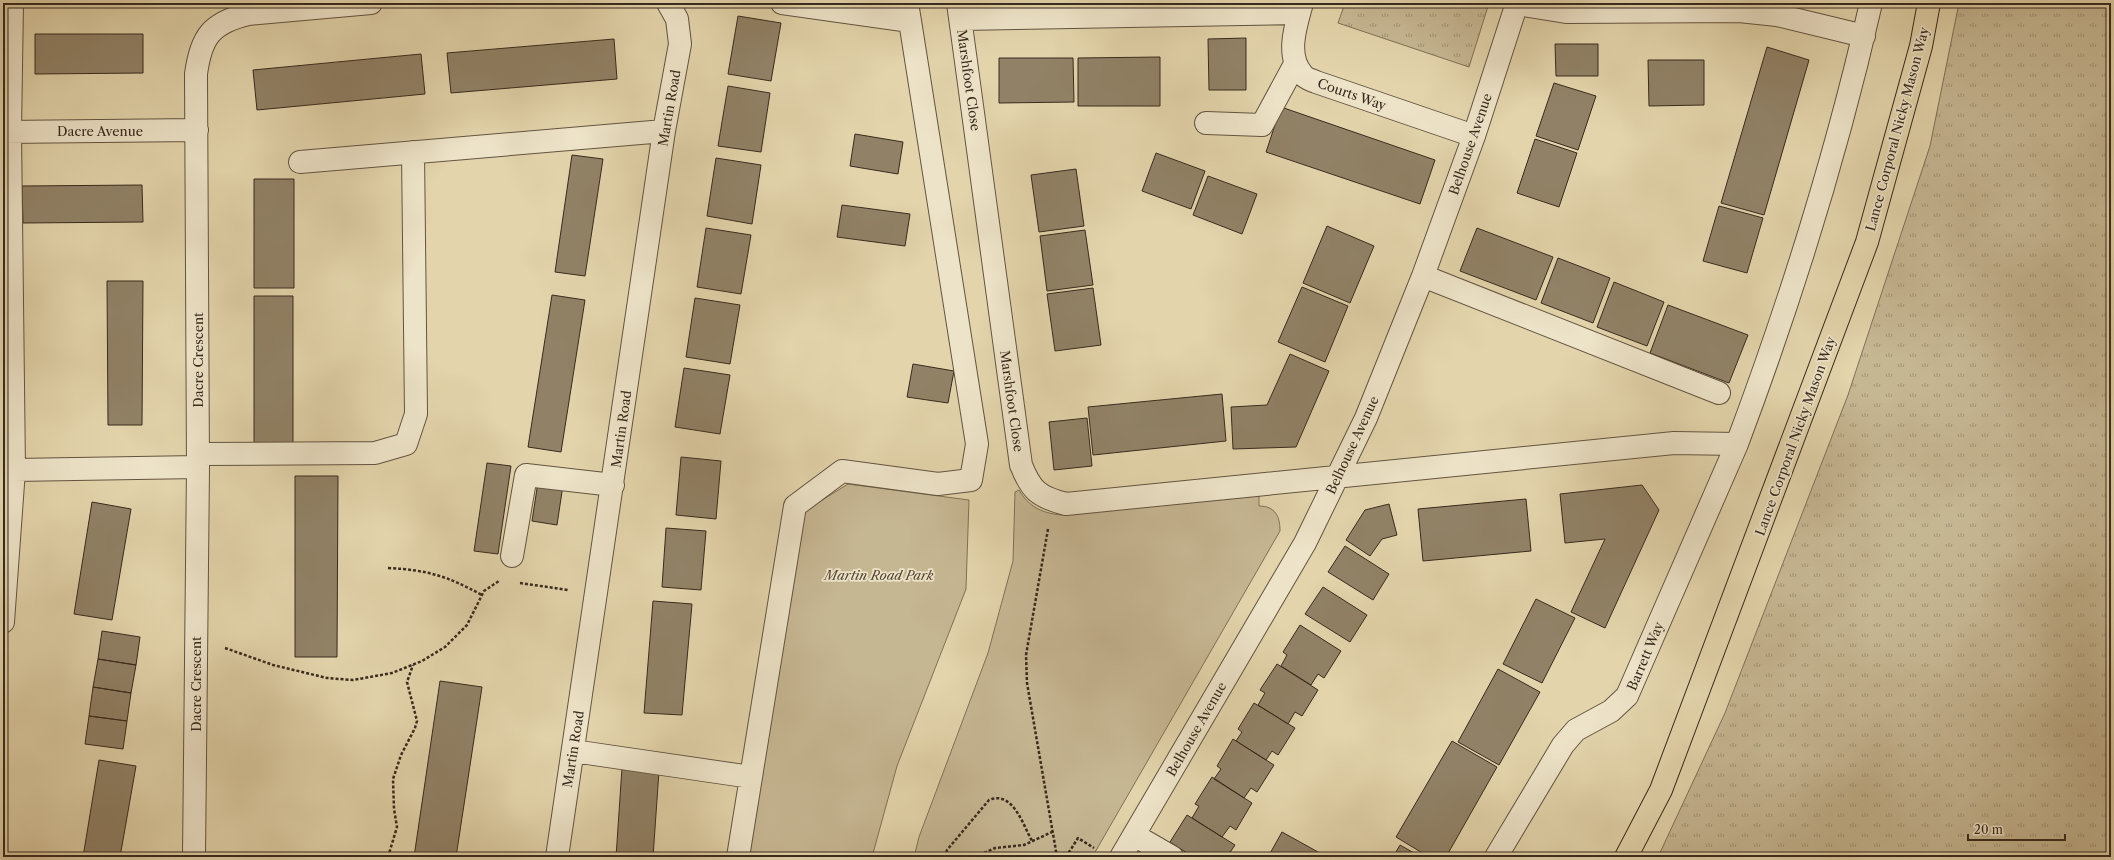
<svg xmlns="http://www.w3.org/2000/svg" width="2114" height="860" font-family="'Libre Caslon Text',serif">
	<defs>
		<pattern id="grass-tufts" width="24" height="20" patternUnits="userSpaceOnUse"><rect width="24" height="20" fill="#c6b793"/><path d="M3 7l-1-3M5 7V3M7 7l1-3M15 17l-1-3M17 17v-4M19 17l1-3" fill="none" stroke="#a29577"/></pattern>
	</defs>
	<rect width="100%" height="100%" fill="#e3d4ab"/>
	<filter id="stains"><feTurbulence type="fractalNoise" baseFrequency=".005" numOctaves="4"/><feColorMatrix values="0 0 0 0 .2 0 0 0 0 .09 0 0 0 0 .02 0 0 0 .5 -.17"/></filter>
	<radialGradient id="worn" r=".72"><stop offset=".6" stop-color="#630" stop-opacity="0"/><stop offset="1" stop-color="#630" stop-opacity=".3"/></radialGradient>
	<path fill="url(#grass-tufts)" stroke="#7f7058" d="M1345 3H1489L1469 67 1338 23Z
		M1959 3H2111V857H1658L1725 713 1848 395 1930 146Z"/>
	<path fill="#c6b793" stroke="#7f7058" d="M848 484 969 500 966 589 897 766 872 857H745L803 512Z
		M1019 490C1029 507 1042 513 1061 515L1259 496V506C1275 506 1280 516 1280 531L1094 854 1098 857H914L919 837 988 653 1013 561 1015 492Z"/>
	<path fill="#918267" stroke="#382a1e" d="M738 16 781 23 771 81 728 74Z
		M35 34H143V73L35 74Z
		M1246 38V90H1209L1208 39Z
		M614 39 617 79 451 93 447 53Z
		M1555 44H1598V76H1556Z
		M1767 47 1809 60 1764 215 1721 203Z
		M421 54 425 94 257 110 253 70Z
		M1160 57V106H1078V58Z
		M999 58H1073L1074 102 999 103Z
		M1648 60H1704V105L1649 106Z
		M1554 83 1596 96 1578 150 1536 136Z
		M728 86 770 93 761 152 718 146Z
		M1281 107 1435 160 1420 204 1266 152Z
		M855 134 903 142 898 174 850 166Z
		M1535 139 1577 153 1559 207 1517 193Z
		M1156 153 1205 171 1191 209 1142 191Z
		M572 155 603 159 585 276 555 272Z
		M716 158 761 165 752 224 707 216Z
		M1076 169 1084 226 1039 232 1031 175Z
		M1208 176 1257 194 1242 234 1193 215Z
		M254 179H294V288H254Z
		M142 185 143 222 23 223 22 186Z
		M842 205 910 214 905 246 837 237Z
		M1719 206 1763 218 1747 273 1703 261Z
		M1327 226 1374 246 1350 303 1303 283Z
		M706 228 751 235 741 294 697 287Z
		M1477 228 1553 257 1536 300 1460 271Z
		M1085 230 1093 285 1047 291 1040 236Z
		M1558 258 1610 278 1593 323 1541 303Z
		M107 281H143L142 425H108Z
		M1614 282 1664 302 1647 346 1597 327Z
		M1302 287 1348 306 1325 362 1278 342Z
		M1093 288 1101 345 1055 351 1047 294Z
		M552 295 585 300 561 452 528 447Z
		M254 296H293V446H254Z
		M695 298 740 305 730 364 686 357Z
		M1668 305 1748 335 1729 383 1650 353Z
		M1290 354 1329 371 1296 447 1233 449 1231 407 1267 405Z
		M913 364 954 371 948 403 907 397Z
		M684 368 730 375 720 434 675 427Z
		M1222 394 1226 441 1093 455 1088 407Z
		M1087 418 1092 466 1054 470 1049 422Z
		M681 457 721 461 716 519 676 515Z
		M487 463 511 466 498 554 474 551Z
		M295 476H338L337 657H295Z
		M538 482 563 485 557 525 532 521Z
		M1642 485 1659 510 1605 628 1571 612 1605 539 1565 543 1560 494Z
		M1526 499 1531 551 1423 561 1418 509Z
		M92 502 131 509 112 620 74 614Z
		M1389 504 1397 535 1382 539 1370 556 1346 540 1365 510Z
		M666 528 706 531 701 590 662 587Z
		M1345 546 1389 574 1373 600 1328 572Z
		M1323 587 1367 615 1350 642 1305 614Z
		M1536 599 1575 618 1542 683 1503 664Z
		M653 601 692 604 682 715 644 713Z
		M1300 625 1341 651 1324 678 1318 674 1311 685 1281 666 1287 655 1283 652Z
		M102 631 140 637 136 665 98 659Z
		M98 659 136 665 131 693 93 687Z
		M1277 664 1318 690 1302 716 1295 712 1288 724 1258 705 1265 693 1260 690Z
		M1498 669 1540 692 1499 765 1458 742Z
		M440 681 482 687 456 857H414Z
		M93 687 131 693 127 721 89 716Z
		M1254 703 1295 728 1278 755 1272 751 1266 760 1236 741 1242 732 1238 729Z
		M89 716 127 721 123 749 85 744Z
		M1233 739 1274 765 1257 792 1251 788 1244 798 1214 779 1221 769 1217 766Z
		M1452 741 1497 767 1446 857H1429L1396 837Z
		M99 760 136 766 120 857H83Z
		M622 768 659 771 653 857H616Z
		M1212 777 1252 803 1236 830 1230 826 1222 837 1192 818 1199 806 1195 804Z
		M1187 815 1235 845 1227 857H1193L1170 842Z
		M1282 832 1327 857H1268Z
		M1400 845 1421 857H1393Z"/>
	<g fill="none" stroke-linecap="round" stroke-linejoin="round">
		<defs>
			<path id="minor" d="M782 3 910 21 907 3
				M958 3 1021 465C1031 490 1038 497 1066 504L1674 443 1737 444C1791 300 1837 153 1871 3
				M1302 3C1296 25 1285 56 1303 75 1306 79 1312 80 1316 82L1474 136
				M1517 4 1566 12 1739 11 1777 15 1864 36
				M961 19 1299 13
				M1206 123 1262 125 1295 64
				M3 132 197 130
				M300 162 664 131
				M1423 276 1719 393
				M198 454 375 453 406 444 416 414 413 152
				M14 470 198 467
				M512 556 526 475 613 485
				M3 622 14 470 10 132 12 3
				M573 751 751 777
				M1134 835 1172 857
				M194 857 198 467 196 74C201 37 211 23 248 14L371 3
				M557 857 664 131 680 44 677 19 668 3
				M738 857 795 506 842 471 938 484 971 480 977 444 910 21
				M1121 857 1305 543 1366 418 1423 276 1474 136 1517 3
				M1496 857 1563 745 1576 730 1611 711 1627 696 1737 444"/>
			<path id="major" d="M1626 857 1661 790 1867 242 1921 46 1929 3"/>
		</defs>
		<use href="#minor" stroke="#635441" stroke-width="24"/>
		<use href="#major" stroke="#382a1e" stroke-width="24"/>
		<path stroke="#382a1e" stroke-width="2.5" stroke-dasharray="3 2" stroke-linecap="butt" d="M1048 529 1026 655 1027 683 1057 857
			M388 568C428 570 447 576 482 595
			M520 583 568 590
			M225 648 273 665 327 678 353 680 392 673 422 661 445 647 467 625 484 591 499 581
			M388 857 397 827 394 809 393 779 401 755 415 728 417 721 407 682 413 665
			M945 857 947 850 989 800C1013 790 1023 825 1032 841
			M975 857 995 848 1024 845 1052 832
			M1066 857 1078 838 1094 848"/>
		<use href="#minor" stroke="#ede3c8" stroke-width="22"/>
		<use href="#major" stroke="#e3d4ab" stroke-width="22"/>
	</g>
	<g text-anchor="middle" stroke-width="3.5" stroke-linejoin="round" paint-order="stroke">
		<g font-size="13" fill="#382a1e" stroke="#ede3c8">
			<text transform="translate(969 80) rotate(82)" y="5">Marshfoot Close</text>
			<text transform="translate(1352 94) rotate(19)" y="5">Courts Way</text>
			<text transform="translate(669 108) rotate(-80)" y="5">Martin Road</text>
			<text transform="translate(1897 129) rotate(-75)" y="5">Lance Corporal Nicky Mason Way</text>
			<text x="100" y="136">Dacre Avenue</text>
			<text transform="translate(1470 144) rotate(-71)" y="5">Belhouse Avenue</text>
			<text transform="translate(198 360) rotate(-90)" y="5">Dacre Crescent</text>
			<text transform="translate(1012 401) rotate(82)" y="5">Marshfoot Close</text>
			<text transform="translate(621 429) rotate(-82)" y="5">Martin Road</text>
			<text transform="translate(1795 436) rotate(-70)" y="5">Lance Corporal Nicky Mason Way</text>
			<text transform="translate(1352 445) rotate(-65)" y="5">Belhouse Avenue</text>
			<text transform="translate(1645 656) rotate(-67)" y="5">Barrett Way</text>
			<text transform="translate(196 684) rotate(-90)" y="5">Dacre Crescent</text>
			<text transform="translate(1196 729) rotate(-60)" y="5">Belhouse Avenue</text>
			<text transform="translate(573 749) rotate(-81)" y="5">Martin Road</text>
		</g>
		<g font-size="13" font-style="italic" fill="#544635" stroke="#ede3c8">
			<text x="879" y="580">Martin Road Park</text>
		</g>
	</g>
	<rect width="2114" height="860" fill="none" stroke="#e3d4ab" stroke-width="16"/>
	<rect x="4" y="4" width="2106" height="852" fill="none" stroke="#382a1e" stroke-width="2"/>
	<rect x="8" y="8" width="2098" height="844" fill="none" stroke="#382a1e"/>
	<path d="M1968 834v6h97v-6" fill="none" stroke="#382a1e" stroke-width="2"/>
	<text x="1974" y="834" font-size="12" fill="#382a1e" stroke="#ede3c8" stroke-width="3" paint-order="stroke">20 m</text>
	<rect width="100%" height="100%" filter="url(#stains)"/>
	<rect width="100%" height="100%" fill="url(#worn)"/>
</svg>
